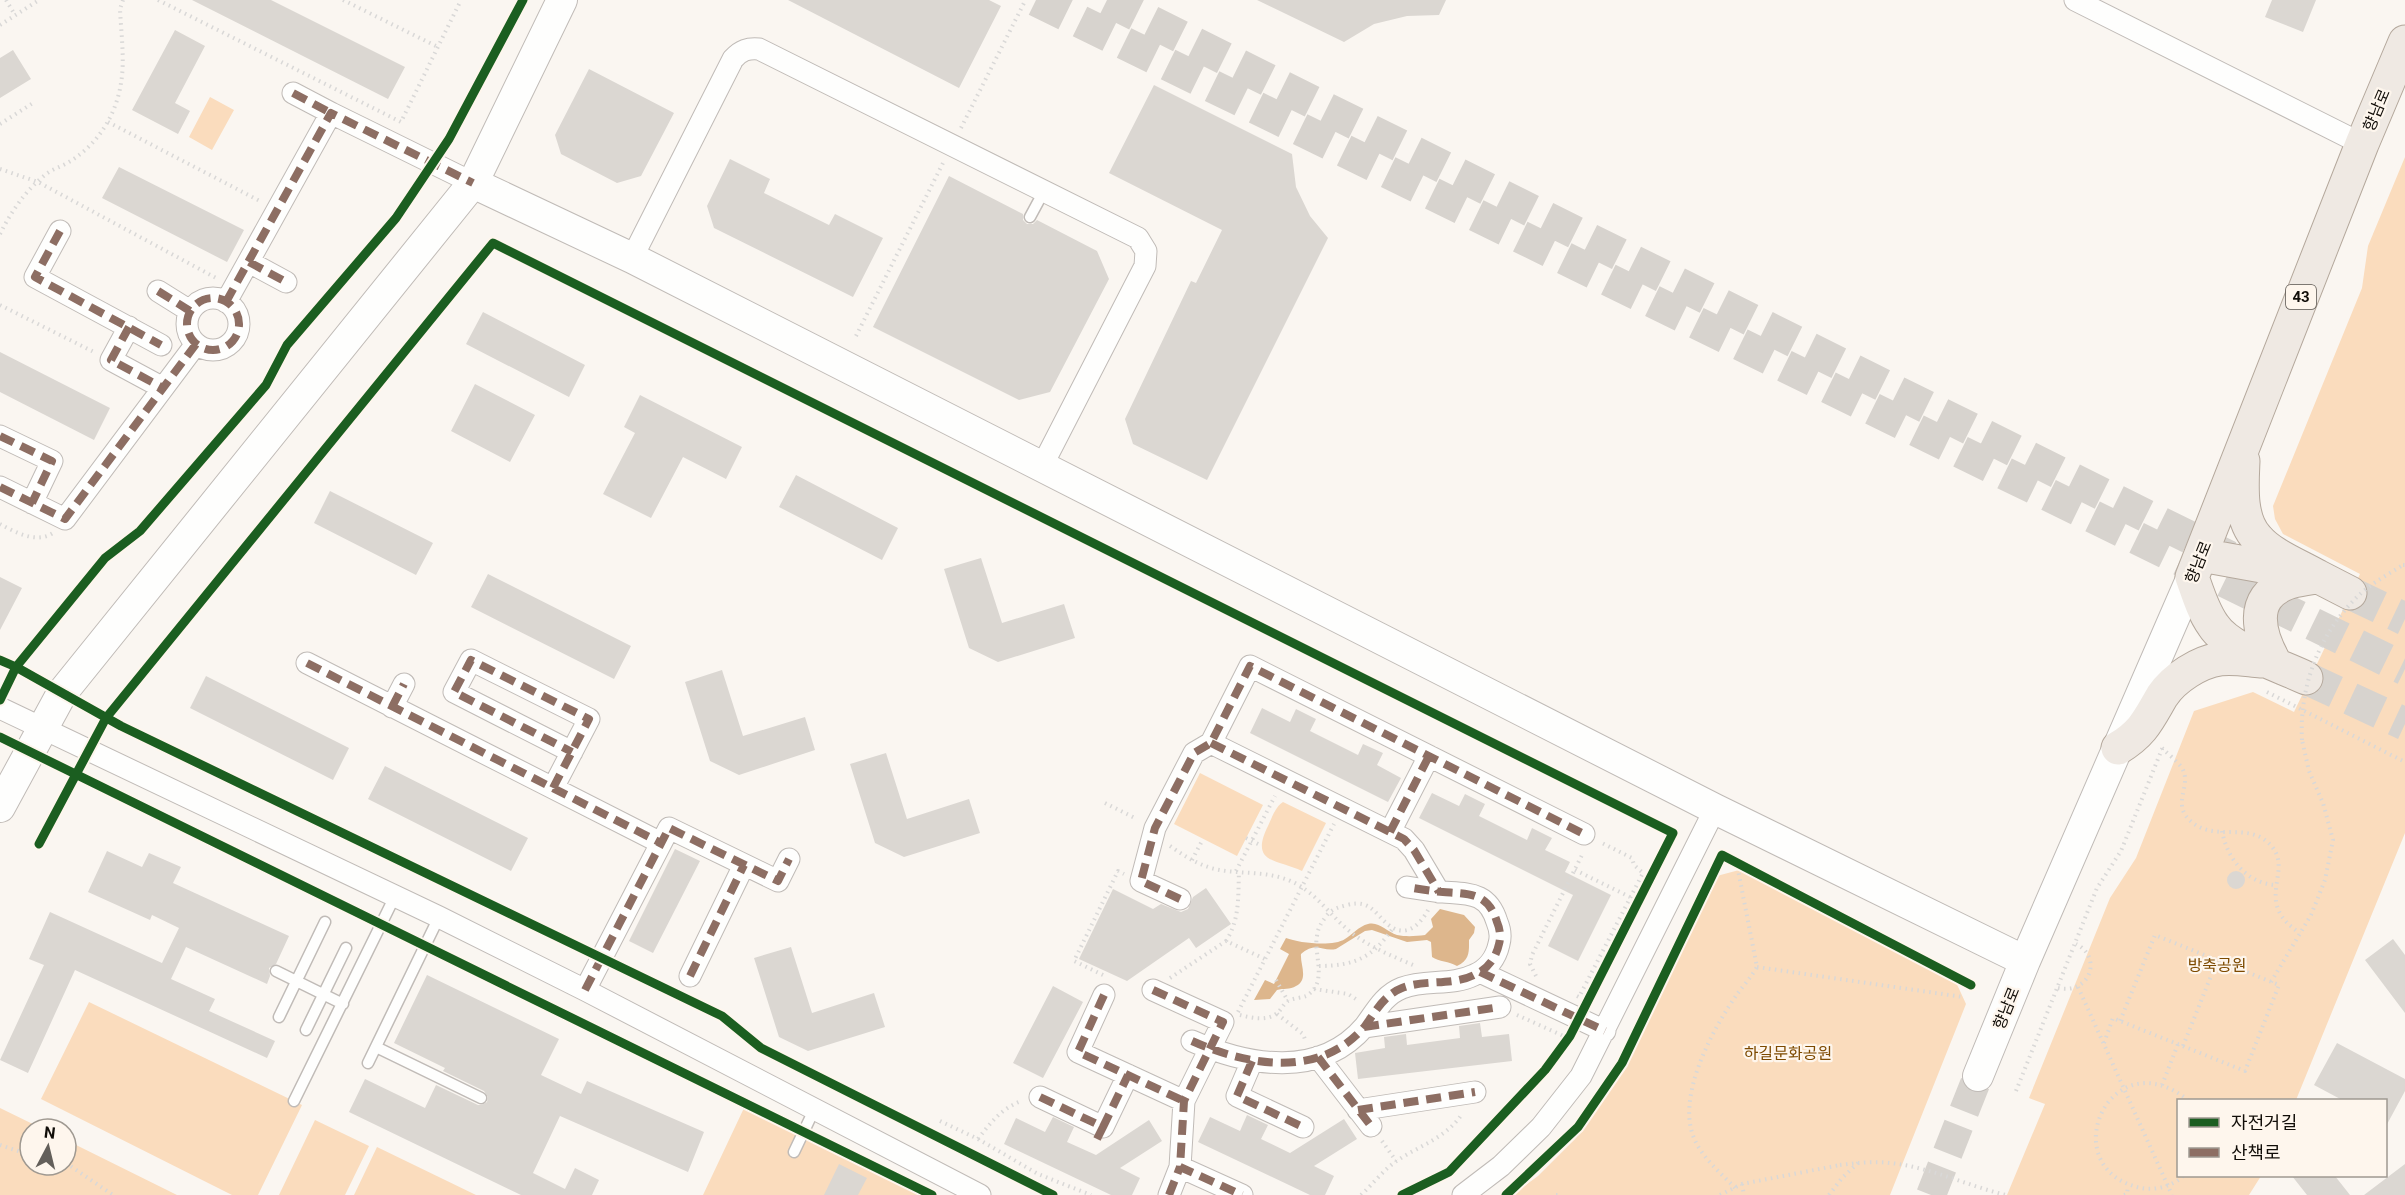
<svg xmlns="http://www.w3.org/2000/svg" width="2405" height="1195" font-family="Roboto,'Noto Sans KR',sans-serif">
	<rect width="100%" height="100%" fill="#faf6f1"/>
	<path fill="#fadcbd" d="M210 97 234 110 212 150 189 137Z
		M2405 157V833L2296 1100H2178V1176H2261L2249 1195H2007L2045 1104 2029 1098 2110 898 2136 858 2194 711 2253 692 2294 712 2360 574 2283 534 2275 519 2273 506 2362 288 2368 246Z
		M1200 773 1263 805 1237 856 1174 824Z
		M1283 802 1326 823 1302 871C1278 859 1249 864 1268 826 1272 818 1275 807 1283 802Z
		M1743 869 1955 980 1966 1004 1890 1195H1512L1538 1176 1575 1139 1611 1089 1636 1046 1713 877Z
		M89 1002 302 1105 258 1195H232L41 1099Z
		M0 1108 43 1129H30V1165H66V1140L177 1195H0Z
		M744 1108 919 1195H703Z
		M315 1120 369 1146 345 1195H279Z
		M377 1147 476 1195H354Z"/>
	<path fill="#ddb68c" d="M1440 909 1464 915 1475 927 1474 933 1469 940C1469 952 1470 960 1457 966 1449 961 1439 962 1432 957L1431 942 1427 940 1407 942 1372 930 1365 931 1336 949C1322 952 1316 941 1301 954 1300 965 1309 979 1296 986 1290 990 1283 988 1277 990L1270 999 1254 1000 1265 980 1274 984 1289 954 1280 949 1286 938C1299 943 1333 947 1345 939 1352 935 1359 926 1368 924 1379 921 1387 932 1397 935 1407 937 1416 936 1425 935L1433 927 1431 919Z"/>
	<path fill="#dbd7d2" d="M192 0H271L405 67 388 99Z
		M788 0H989L1001 6 959 88Z
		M1257 0H1446L1439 15 1407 16 1374 24 1344 42Z
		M2272 0H2316L2303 32 2265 17Z
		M175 30 205 46 175 103 190 111 178 134 132 110Z
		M13 50 31 79 0 98V58Z
		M589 69 674 113 641 176 617 183 561 154 555 135Z
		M1154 85 1292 154 1296 187 1310 216 1328 238 1207 480 1133 444 1125 419 1191 281 1196 283 1222 230 1109 173Z
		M730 159 770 179 764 193 829 225 835 214 883 238 853 297 714 228 707 206Z
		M119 167 244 230 227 262 102 198Z
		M949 176 1023 214V220L1027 224H1033L1037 220 1097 251 1109 279 1050 392 1019 400 873 327Z
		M483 312 585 365 569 397 466 344Z
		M0 352 110 408 94 440 0 392Z
		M475 384 535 415 510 462 451 431Z
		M640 395 742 447 726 479 683 457 651 518 603 494 635 433 624 427Z
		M796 475 898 528 882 560 779 507Z
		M330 491 433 543 416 575 314 523Z
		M981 558 1002 623 1064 604 1075 638 998 662 969 648 944 569Z
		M488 574 631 646 614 679 471 607Z
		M0 577 22 588 0 630Z
		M722 670 743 736 805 717 815 750 739 775 710 761 685 682Z
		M206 676 349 748 333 780 190 708Z
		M1262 708 1290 722 1296 709 1316 719 1310 731 1358 755 1363 744 1383 753 1377 765 1401 778 1388 802 1250 733Z
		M886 753 907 819 969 799 980 833 904 857 875 843 850 764Z
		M385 766 528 838 511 871 368 799Z
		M1432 793 1459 806 1465 794 1485 804 1479 816 1527 840 1532 828 1552 838 1545 850 1570 862 1565 872 1611 895 1578 961 1548 946 1573 895 1419 818Z
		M675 849 700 861 653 953 629 941Z
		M107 851 142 867 149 853 181 867 173 883 289 936 276 964 269 968 270 976 267 984 186 947 171 979 215 999 209 1011 275 1041 267 1058 75 970 28 1073 0 1060 44 965 29 959 50 912 162 963 179 928 152 915 150 920 88 892Z
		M2227 880a9 9 0 1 1 18 0a9 9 0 1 1-18 0Z
		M1206 888 1231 924 1196 948 1189 938 1127 981 1079 959 1113 889 1153 909 1161 904 1181 912 1188 909 1193 897Z
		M2393 939 2405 955V1013L2365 960Z
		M791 947 812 1013 874 993 885 1027 808 1051 779 1037 754 958Z
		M427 975 559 1039 541 1075 581 1094 587 1081 704 1132 688 1172 560 1116 533 1173 565 1189 575 1168 599 1180 592 1195H521L349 1112 365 1079 425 1108 436 1085 478 1105H482L487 1102 488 1097 484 1091 443 1071 445 1068 394 1043Z
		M1053 986 1083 1002 1043 1078 1013 1063Z
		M1480 1023 1482 1037 1509 1034 1512 1061 1358 1079 1355 1053 1385 1048 1384 1037 1406 1034 1407 1045 1460 1038 1459 1026Z
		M2337 1043 2405 1079V1091L2385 1128V1101H2344L2314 1085Z
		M1247 1115 1268 1125 1261 1139 1290 1153 1344 1119 1357 1139 1314 1166 1334 1176 1325 1195H1310L1198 1142 1210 1117 1240 1131Z
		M1053 1117 1074 1127 1067 1142 1096 1155 1149 1120 1162 1141 1120 1168 1140 1178 1132 1195H1111L1004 1144 1016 1118 1045 1132Z
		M839 1164 867 1178 858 1195H824Z
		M2405 1164V1195H2364Z
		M2292 1176H2335L2350 1195H2307Z"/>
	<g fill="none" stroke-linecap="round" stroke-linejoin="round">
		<path stroke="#d7d3ce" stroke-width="30" stroke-dasharray="30 15" stroke-linecap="butt" d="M1931 1195 1978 1076"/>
		<path stroke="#d7d3ce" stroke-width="33" stroke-dasharray="33 16" stroke-linecap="butt" d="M2350 593 2405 619
			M2306 678 2405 724"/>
		<path stroke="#d7d3ce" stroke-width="33" stroke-dasharray="33 16" stroke-linecap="butt" d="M1036 0 2405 669
			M1107 0 2229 557"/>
		<defs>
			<path id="lane" d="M1030 217 1044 191
				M276 971 343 1004
				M279 1017 325 922
				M306 1030 346 948
				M376 1047 481 1098
				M368 1063 439 917
				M294 1101 395 896
				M794 1152 814 1110"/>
			<path id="street" d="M2075 0 2362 144
				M293 93 331 113
				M60 231 35 277 161 345
				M632 258 733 59C741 50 748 48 759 49L1138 238 1146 251 1145 266 1042 466
				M249 262 286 282
				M158 291 190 311
				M187 324a26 26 0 1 1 52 0a26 26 0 1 1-52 0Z
				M226 302 331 113 473 183
				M129 327 111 360 163 388
				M0 436 52 461 32 503
				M0 487 65 519 196 344
				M307 663 661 843
				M392 707 404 684
				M0 708 439 917 585 990 980 1195
				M1211 743 1404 839 1414 850 1439 892
				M553 788 589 719 471 660 454 692 572 752
				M1390 832 1429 756
				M1180 899 1141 881 1155 828 1194 753 1211 743 1250 666 1584 834
				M1480 972 1605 1031
				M690 976 744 865
				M585 990 669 828 778 881 789 859
				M1153 990 1223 1022 1184 1101 1180 1167 1242 1195
				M1104 995 1078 1052 1184 1101
				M1364 1027 1500 1007
				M1192 1041C1248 1066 1320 1079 1365 1026 1376 1011 1384 995 1402 988 1425 979 1452 986 1474 975 1487 970 1496 958 1499 944 1501 937 1500 929 1497 922 1488 892 1469 894 1443 892 1431 891 1419 889 1407 887
				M1318 1057 1371 1126
				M1252 1061 1237 1096 1303 1127
				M1040 1097 1103 1127 1128 1075
				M1358 1110 1475 1092
				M1169 1195 1180 1167
				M1463 1195 1501 1166 1541 1127 1581 1076 1715 809"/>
			<path id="secondary" d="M473 183 632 258 1715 809 2025 961
				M0 807 62 693 473 183 562 0
				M1978 1076 2025 961 2192 577"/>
			<path id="primary" d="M2243 461C2242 485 2239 519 2257 538 2271 555 2298 565 2317 576
				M2201 555 2317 576 2350 593
				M2275 663C2259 635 2248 598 2287 583 2296 580 2306 579 2315 577
				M2306 678C2279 665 2229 650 2213 625 2203 611 2198 594 2192 577L2362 144 2405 42
				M2118 748C2143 733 2148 720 2162 696 2174 678 2199 662 2220 659 2233 657 2248 660 2261 661"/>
		</defs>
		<use href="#lane" stroke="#c0bbb7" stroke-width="13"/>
		<use href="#street" stroke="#c0bbb7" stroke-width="23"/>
		<use href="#secondary" stroke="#c0bbb7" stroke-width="32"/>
		<use href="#primary" stroke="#b4a89c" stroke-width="35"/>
		<path stroke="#d9d8d7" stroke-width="4" stroke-dasharray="1.5 4.5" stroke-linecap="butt" d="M6 0 15 15
			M158 0 401 122 461 0
			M343 0 438 47
			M0 25 39 0
			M108 122 260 201
			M0 124 33 103
			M961 128 1024 3
			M0 169 38 182 218 279
			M0 234C11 212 25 191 45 175 52 169 61 167 69 162 97 145 116 116 121 83 125 61 121 32 120 9L123 0
			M0 305 94 352
			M856 336 944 161
			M0 524C15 532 36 544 53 533
			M2403 565H2405
			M2267 692 2405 762
			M2162 748C2168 754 2177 761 2182 768 2193 786 2169 805 2193 823 2217 842 2252 820 2273 848 2292 873 2253 903 2300 933
			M1105 803 1137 819
			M2222 831C2227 858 2246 883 2275 885
			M1246 838 1262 846
			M1170 846C1183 855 1195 863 1211 868 1236 875 1263 870 1288 880 1314 890 1328 913 1348 930 1367 946 1390 955 1413 965
			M1192 860 1203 839
			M1575 870 1630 897
			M1236 871 1275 796
			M1226 941C1240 919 1238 896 1239 872
			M1319 966C1355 966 1373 957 1393 928
			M1757 967 1963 997
			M1103 975 1074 961 1118 871 1124 874
			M1536 976 1530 964 1532 955 1583 853
			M1170 978 1226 941 1265 959
			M1276 980 1288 1001
			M2271 982 2311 915 2325 880 2333 840 2323 803 2309 771 2302 740
			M2078 987 2172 1195
			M2058 988C2090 995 2103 957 2076 944
			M1314 989 1348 994 1359 1001
			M1577 996 1579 997 1643 873 1634 865 1632 858 1600 842
			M1238 1012 1334 824
			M1277 1014 1303 1034 1306 1042
			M1240 1015C1252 1018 1266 1021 1276 1014 1281 1011 1283 1004 1288 1001 1294 998 1301 998 1306 996 1329 983 1313 954 1317 936 1318 927 1322 922 1327 915 1332 909 1339 907 1347 905 1373 898 1376 918 1393 928 1409 937 1423 921 1429 908
			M1517 1015 1568 1038
			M2104 1043 2113 1018 2120 1021 2245 1071 2279 985 2155 935 2120 1021
			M2183 1046 2217 961
			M2162 1085 2178 1044
			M2016 1091 2097 888 2121 851 2164 744
			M940 1121 978 1139 1038 1174 1091 1195
			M978 1139C991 1122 1001 1109 1021 1101
			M1382 1141 1396 1161
			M0 1145 30 1155
			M66 1163 113 1195
			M2183 1176C2173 1186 2155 1191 2141 1188 2052 1169 2109 1037 2188 1100
			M1742 1184 1744 1195
			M1735 1188C1721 1173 1702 1158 1694 1138 1676 1096 1713 1028 1738 993 1744 985 1751 977 1757 967L1738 870
			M1361 1195C1373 1184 1384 1169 1398 1160 1421 1145 1447 1137 1462 1114
			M1556 1195H1560
			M1720 1195 1742 1184 1840 1165
			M1829 1195 1842 1178 1858 1163
			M2124 1195 2127 1194 2128 1186"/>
		<use href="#lane" stroke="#fefefd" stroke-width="10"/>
		<use href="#street" stroke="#fefefd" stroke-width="21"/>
		<use href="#secondary" stroke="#fefefd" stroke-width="30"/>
		<use href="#primary" stroke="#efe9e3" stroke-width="33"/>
		<path stroke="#d9d8d7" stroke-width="4" stroke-dasharray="1.5 4.5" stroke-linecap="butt" d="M2302 740C2299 687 2319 634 2357 597 2370 584 2387 575 2403 565
			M1840 1165C1857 1163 1874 1161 1890 1163 1930 1167 1968 1186 2006 1195"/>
		<path stroke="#8d6e63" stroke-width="8" stroke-dasharray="15 8" stroke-linecap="butt" d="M293 93 331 113
			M60 231 35 277 161 345
			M249 262 286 282
			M158 291 190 311
			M187 324a26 26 0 1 1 52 0a26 26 0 1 1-52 0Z
			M226 302 331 113 473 183
			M129 327 111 360 163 388
			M0 436 52 461 32 503
			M0 487 65 519 196 344
			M307 663 661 843
			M392 707 404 684
			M1211 743 1404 839 1414 850 1439 892
			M553 788 589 719 471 660 454 692 572 752
			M1390 832 1429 756
			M1180 899 1141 881 1155 828 1194 753 1211 743 1250 666 1584 834
			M1480 972 1605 1031
			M690 976 744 865
			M585 990 669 828 778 881 789 859
			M1153 990 1223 1022 1184 1101 1180 1167 1242 1195
			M1104 995 1078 1052 1184 1101
			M1364 1027 1500 1007
			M1192 1041C1248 1066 1320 1079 1365 1026 1376 1011 1384 995 1402 988 1425 979 1452 986 1474 975 1487 970 1496 958 1499 944 1501 937 1500 929 1497 922 1488 892 1469 894 1443 892 1431 891 1419 889 1407 887
			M1318 1057 1371 1126
			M1252 1061 1237 1096 1303 1127
			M1040 1097 1103 1127 1128 1075
			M1358 1110 1475 1092
			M1097 1139 1103 1127
			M1169 1195 1180 1167"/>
		<defs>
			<path id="cycleway" d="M0 660 16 667 105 558 140 531 266 385 287 345 396 218 449 139 523 0
				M0 700 16 667 121 726 722 1016 761 1048 1053 1195
				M0 737 932 1195
				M39 844 106 718 493 243 1673 833 1570 1036 1545 1070 1449 1172 1402 1195
				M1506 1195 1578 1127 1622 1063 1722 855 1971 985"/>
		</defs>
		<use href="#cycleway" stroke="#fef6ed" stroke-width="13"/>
		<use href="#cycleway" stroke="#1b5e20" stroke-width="9"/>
	</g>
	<g text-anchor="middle" stroke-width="4.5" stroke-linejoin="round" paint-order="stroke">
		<rect fill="#fef6ed" stroke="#58534d" stroke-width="1.5" x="2286" y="285" width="30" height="24" rx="4.5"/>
		<g font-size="15" font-weight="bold" fill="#110d08">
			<text x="2301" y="302">43</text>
		</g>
		<g font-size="16" fill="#110d08" stroke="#fef6ed">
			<text transform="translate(2376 110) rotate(-67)" y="6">향남로</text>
			<text transform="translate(2198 562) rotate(-68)" y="6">향남로</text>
			<text transform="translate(2006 1008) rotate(-68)" y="6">향남로</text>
		</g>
		<g font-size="16" fill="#7d4a00" stroke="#fef6ed">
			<text x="2217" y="971">방축공원</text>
			<text x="1788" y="1059">하길문화공원</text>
		</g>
	</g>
	<rect x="2177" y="1099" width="210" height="78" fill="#fef6ed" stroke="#9f9991" stroke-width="1.5"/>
	<rect x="2189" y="1118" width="30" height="9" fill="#1b5e20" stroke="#9f9991" stroke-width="1.5"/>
	<text x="2231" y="1129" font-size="18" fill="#110d08">자전거길</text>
	<rect x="2189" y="1148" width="30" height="9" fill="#8d6e63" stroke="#9f9991" stroke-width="1.5"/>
	<text x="2231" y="1159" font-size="18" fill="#110d08">산책로</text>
	<g transform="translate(48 1147) rotate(7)"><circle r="28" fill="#fef6ed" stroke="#9f9991" stroke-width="1.5"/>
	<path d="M0-4.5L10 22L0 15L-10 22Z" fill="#635f5a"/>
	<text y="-9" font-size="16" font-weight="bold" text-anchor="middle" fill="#110d08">N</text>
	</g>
</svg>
